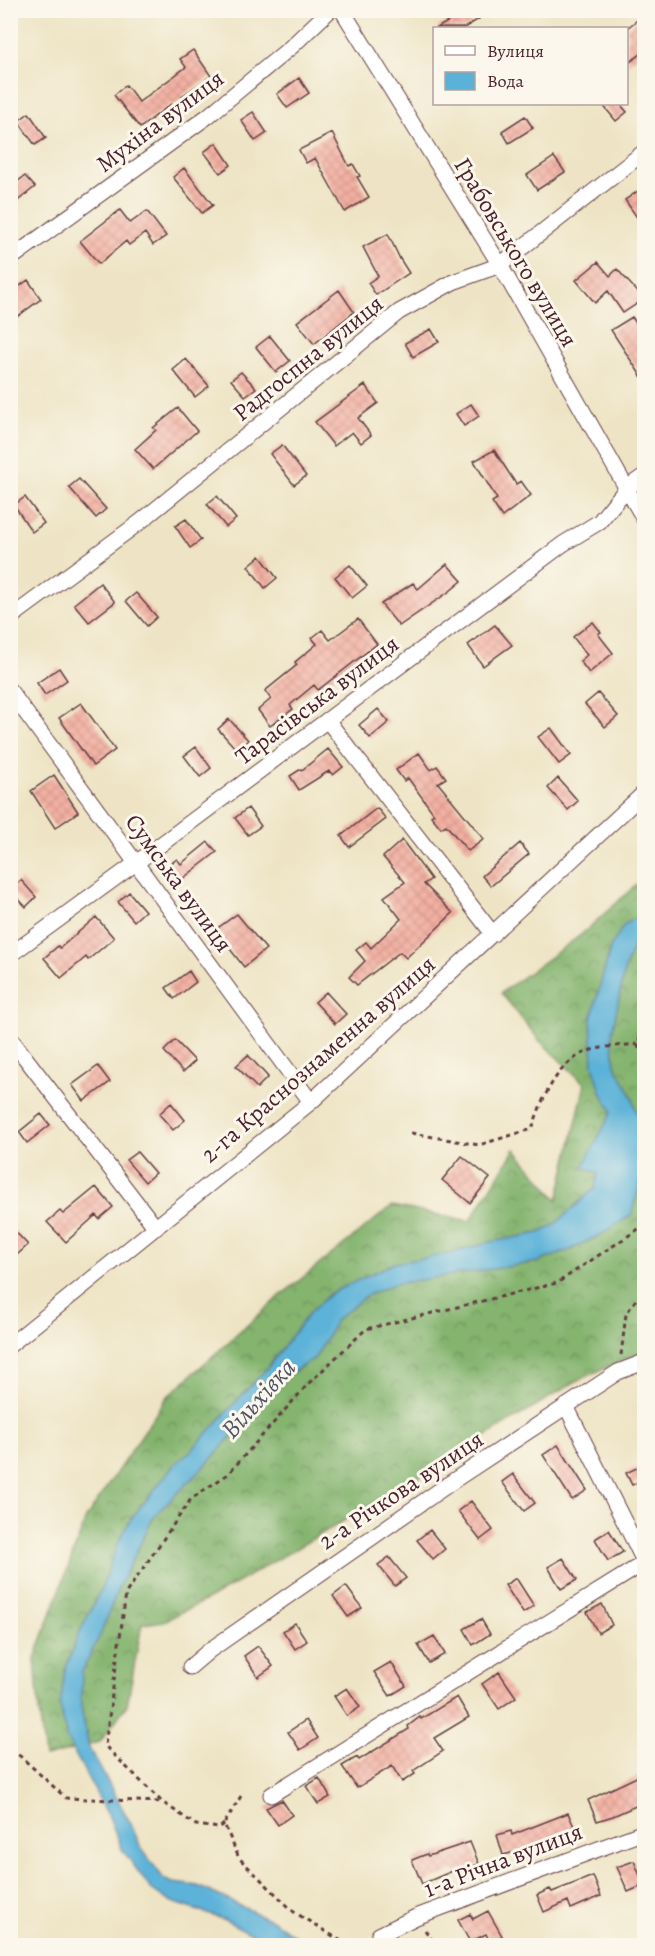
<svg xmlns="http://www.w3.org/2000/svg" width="655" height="1956" font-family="Alegreya,serif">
	<defs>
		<pattern id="forest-crowns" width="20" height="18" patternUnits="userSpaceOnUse" patternTransform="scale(1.5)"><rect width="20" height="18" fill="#84b46e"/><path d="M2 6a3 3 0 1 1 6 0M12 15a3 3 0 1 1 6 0" fill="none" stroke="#6e925b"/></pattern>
		<pattern id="building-cross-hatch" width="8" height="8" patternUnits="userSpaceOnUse" patternTransform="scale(1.5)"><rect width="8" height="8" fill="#f3b0a2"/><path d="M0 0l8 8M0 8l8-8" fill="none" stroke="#d2978c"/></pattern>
	</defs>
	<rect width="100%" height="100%" fill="#fbf7ec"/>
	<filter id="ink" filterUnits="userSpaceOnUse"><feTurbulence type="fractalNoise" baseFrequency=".0167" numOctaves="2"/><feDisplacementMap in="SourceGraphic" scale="12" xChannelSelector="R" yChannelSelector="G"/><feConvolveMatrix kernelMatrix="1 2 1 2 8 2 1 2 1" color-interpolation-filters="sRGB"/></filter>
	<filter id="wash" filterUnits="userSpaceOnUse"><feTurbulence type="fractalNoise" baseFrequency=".008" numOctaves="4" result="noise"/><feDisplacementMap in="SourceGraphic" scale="24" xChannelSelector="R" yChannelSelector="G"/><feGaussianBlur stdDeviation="1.35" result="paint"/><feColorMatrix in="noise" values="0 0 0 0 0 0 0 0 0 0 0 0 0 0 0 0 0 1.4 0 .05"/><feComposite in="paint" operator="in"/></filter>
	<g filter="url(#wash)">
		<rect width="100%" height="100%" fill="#eee4c5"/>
		<path fill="url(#forest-crowns)" stroke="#676a4c" stroke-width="1.5" d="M644 878V1351L578 1380 404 1486 214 1596 164 1621 142 1624 127 1705 100 1742 45 1757 39 1711 35 1658 86 1518 167 1397 280 1296 392 1206 470 1221 515 1149 558 1200 585 1084 539 1040 501 993 582 934Z"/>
		<path fill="#5bb2d8" stroke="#526882" stroke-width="1.5" d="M644 912V933L636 939 625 968 612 1034 615 1065 632 1096 644 1138V1172L631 1215 606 1232 570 1250 538 1262 394 1284 366 1296 337 1319 315 1358 291 1373 266 1397 207 1464 154 1516 118 1589 102 1631 82 1672 81 1706 89 1748 131 1824 141 1848 164 1879 173 1883 198 1886 273 1921 309 1945H273L225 1920 167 1900 150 1888 122 1849 109 1817 67 1739 60 1706 65 1670 78 1636 103 1585 117 1545 131 1519 174 1465 191 1451 268 1367 310 1312 331 1293 394 1263 453 1253 490 1242 539 1233 553 1226 595 1188 598 1173 583 1167 612 1111 602 1094 593 1065 591 1019 611 946 624 925Z"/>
		<g id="blocks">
			<path fill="url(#building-cross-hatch)" d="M468 10H474L479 19 464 28H437Z
				M645 14V51L627 64V28Z
				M193 50 211 76 182 96 184 98 173 106 171 104 140 128 114 95 126 85 139 102 186 67 180 59Z
				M299 78 309 93 287 108 277 94Z
				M602 104H620L627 112 616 121Z
				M253 112 267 133 255 141 241 120Z
				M29 113 46 138 35 145 18 121Z
				M525 116 533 128 509 143 502 131Z
				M332 133 349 166 353 164 360 176 357 177 369 197 345 212 315 158 306 163 299 150Z
				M216 143 231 165 220 173 204 152Z
				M554 157 565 172 537 190 527 175Z
				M184 168 213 205 202 213 173 177Z
				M25 176 35 187 10 207V187Z
				M638 191 645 200V229L625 200Z
				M120 210 130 223 147 211 166 236 153 245 145 233 129 245 126 241 99 264 80 241Z
				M388 234 400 259 409 273 376 295 368 283 378 276 363 247Z
				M598 262 610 276 617 269 644 299 623 313 608 291 595 303 576 280Z
				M28 280 41 299 10 322V293Z
				M339 290 354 312 314 344 297 322Z
				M632 317 645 336V382L611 330Z
				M431 329 439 342 413 357 405 343Z
				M270 336 290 361 276 372 256 347Z
				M186 359 209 386 195 397 173 370Z
				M241 372 256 388 245 396 231 380Z
				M365 385 378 403 358 418 371 435 361 443 352 432 334 446 315 422Z
				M471 404 479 416 464 426 456 414Z
				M178 408 197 431 153 469 135 449 156 430 153 428Z
				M282 445 306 476 294 485 270 454Z
				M494 450 516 484 521 481 531 495 502 517 492 502 497 499 474 461Z
				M79 479 106 509 96 518 69 487Z
				M217 496 236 519 226 527 207 504Z
				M25 497 44 523 32 532 14 505Z
				M186 519 201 540 190 548 175 526Z
				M260 556 277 578 265 588 248 566Z
				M447 564 462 581 450 591 399 626 381 604 413 583 418 589Z
				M350 565 367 586 352 598 335 577Z
				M100 583 115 602 89 622 74 604Z
				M136 593 157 617 147 626 126 601Z
				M358 619 377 644 318 690 314 685 290 705 293 709 270 726 258 710 271 699 265 691 297 665 295 662 317 644 312 638 322 630 330 640Z
				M593 622 601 632 598 634 613 653 589 673 580 661 587 655 573 637Z
				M495 625 512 645 483 666 468 645Z
				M59 668 67 680 45 695 37 683Z
				M598 693 618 716 605 727 585 704Z
				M81 703 115 750 93 766 59 718Z
				M378 709 389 722 370 738 359 725Z
				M229 719 248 740 237 750 218 729Z
				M551 728 571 755 559 764 538 737Z
				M196 747 211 768 200 777 184 756Z
				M328 749 343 767 333 775 329 771 299 790 290 776 301 769 302 770Z
				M419 753 431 770 437 766 446 778 438 783 484 839 468 851 446 825 441 828 431 816 434 814 408 778 404 781 396 770Z
				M54 775 78 812 55 828 31 791Z
				M558 778 578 801 568 810 548 788Z
				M248 808 261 826 248 835 235 818Z
				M377 808 386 819 349 847 341 836Z
				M402 840 431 879 424 884 453 913 406 958 400 952 357 985 349 977 365 961 356 950 366 942 371 948 401 919 384 897 405 882 383 857Z
				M208 842 217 852 177 883 165 868 177 859 181 864Z
				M520 843 529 854 491 886 482 876Z
				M21 880 36 897 26 907 10 890Z
				M129 892 145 911 134 921 118 902Z
				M237 914 266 949 244 967 215 930Z
				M96 917 114 938 88 960 86 957 61 978 44 958 58 946 60 948Z
				M189 971 196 982 174 999 166 988Z
				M326 992 346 1014 335 1024 315 1002Z
				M175 1040 195 1061 183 1072 164 1051Z
				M248 1055 268 1077 257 1088 236 1066Z
				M98 1066 110 1082 84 1101 72 1085Z
				M171 1103 185 1120 173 1130 159 1114Z
				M41 1114 50 1125 27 1143 19 1132Z
				M137 1152 155 1173 145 1182 126 1160Z
				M462 1156 490 1178 470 1203 442 1180Z
				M96 1187 113 1207 99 1219 96 1215 66 1242 47 1222 60 1211 63 1214Z
				M10 1226 28 1245 10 1261Z
				M558 1445 587 1490 572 1500 543 1455Z
				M645 1464V1479L632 1485 626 1473Z
				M513 1474 535 1503 524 1511 502 1482Z
				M471 1501 493 1530 480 1540 458 1511Z
				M430 1530 445 1549 433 1559 417 1540Z
				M609 1530 623 1552 608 1561 595 1539Z
				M389 1557 406 1578 395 1586 378 1565Z
				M563 1558 577 1580 561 1589 548 1567Z
				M516 1578 534 1606 523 1613 505 1585Z
				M346 1586 362 1608 348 1617 333 1596Z
				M602 1604 612 1625 598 1633 587 1612Z
				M481 1619 490 1634 473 1645 464 1629Z
				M295 1623 307 1641 295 1649 283 1631Z
				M434 1636 445 1654 429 1663 418 1645Z
				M258 1646 273 1666 258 1677 244 1656Z
				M391 1662 406 1686 390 1696 374 1672Z
				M499 1672 516 1697 499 1709 482 1684Z
				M347 1688 360 1707 347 1716 334 1696Z
				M457 1697 469 1717 434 1738 443 1751 413 1771 415 1774 402 1782 392 1766 357 1788 342 1766 357 1757 359 1760 409 1729 408 1726 420 1717 421 1719Z
				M306 1720 318 1738 300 1750 288 1732Z
				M645 1773V1802L613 1816 597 1821 588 1800Z
				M319 1778 330 1797 318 1804 306 1786Z
				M282 1800 292 1815 278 1825 266 1808Z
				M568 1813 575 1829 538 1846 503 1855 497 1835 511 1831 512 1835Z
				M470 1842 479 1864 456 1872 455 1870 422 1884 412 1860 427 1854 428 1856Z
				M634 1861 644 1885 628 1892 617 1867Z
				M593 1876 601 1896 571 1909 568 1901 544 1912 537 1895 550 1889 552 1892Z
				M488 1911 502 1936 490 1942 486 1934 470 1942 458 1920 470 1914 473 1919Z"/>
		</g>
	</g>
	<g filter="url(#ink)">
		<use href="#blocks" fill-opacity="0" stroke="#633d42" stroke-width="1.5"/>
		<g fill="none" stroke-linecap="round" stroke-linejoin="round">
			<defs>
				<path id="street" d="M342 10 500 265 644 519
					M10 259 208 116 291 47 330 10
					M10 618 140 522 399 312 453 282 500 265 644 152
					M10 691 311 1102
					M327 720 493 934
					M10 955 136 863 563 544 599 522 627 488 644 476
					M10 1038 156 1228
					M10 1345 311 1102 644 793
					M566 1406 644 1561
					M190 1667 210 1650 456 1479 618 1372 644 1362
					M271 1795 644 1563
					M379 1935 416 1917 644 1832"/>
			</defs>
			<use href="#street" stroke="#633d42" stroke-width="17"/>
			<path stroke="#633d42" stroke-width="3" stroke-dasharray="4.5 4.5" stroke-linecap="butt" d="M644 1028 637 1044 644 1058
				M411 1133 479 1145 532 1129C542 1100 555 1065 586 1052 601 1046 621 1046 637 1044
				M621 1355 626 1314 644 1288
				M10 1751 20 1756 66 1798 160 1802
				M241 1796 224 1824 239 1858 294 1912 346 1944 366 1938
				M224 1824 219 1828 196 1825 162 1802 105 1746 126 1593 191 1499 228 1474 309 1383 366 1329 557 1283 643 1226 644 1224
				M425 1930 436 1946"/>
			<use href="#street" stroke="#fff" stroke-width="15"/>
		</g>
	</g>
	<g text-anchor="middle" stroke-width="6" stroke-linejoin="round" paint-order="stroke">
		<g font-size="24" fill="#4a1f2b" stroke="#fbf7ec">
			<text transform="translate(160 121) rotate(-37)" y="8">Мухіна вулиця</text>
			<text transform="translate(516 252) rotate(59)" y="8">Грабовського вулиця</text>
			<text transform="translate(308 358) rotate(-39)" y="8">Радгоспна вулиця</text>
			<text transform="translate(317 700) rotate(-37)" y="8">Тарасівська вулиця</text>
			<text transform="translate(179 883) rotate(54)" y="8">Сумська вулиця</text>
			<text transform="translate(318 1059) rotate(-41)" y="8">2-га Краснознаменна вулиця</text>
			<text transform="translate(401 1490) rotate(-34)" y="8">2-а Річкова вулиця</text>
			<text transform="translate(503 1860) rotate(-21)" y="8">1-а Річна вулиця</text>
		</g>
		<g font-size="26" font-style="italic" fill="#505268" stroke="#fbf7ec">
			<text transform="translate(258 1398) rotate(-48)" y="9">Вільхівка</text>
		</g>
	</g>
	<rect width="655" height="1956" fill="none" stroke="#fbf7ec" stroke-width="36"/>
	<rect x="433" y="27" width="195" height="78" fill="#fbf7ec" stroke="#b4a19f" stroke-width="1.5"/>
	<rect x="445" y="46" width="30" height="9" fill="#ffffff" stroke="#b4a19f" stroke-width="1.5"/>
	<text x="487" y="57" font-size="18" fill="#4a1f2b">Вулиця</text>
	<rect x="445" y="72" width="30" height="18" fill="#5bb2d8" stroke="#b4a19f" stroke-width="1.5"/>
	<text x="487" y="87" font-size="18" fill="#4a1f2b">Вода</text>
</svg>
